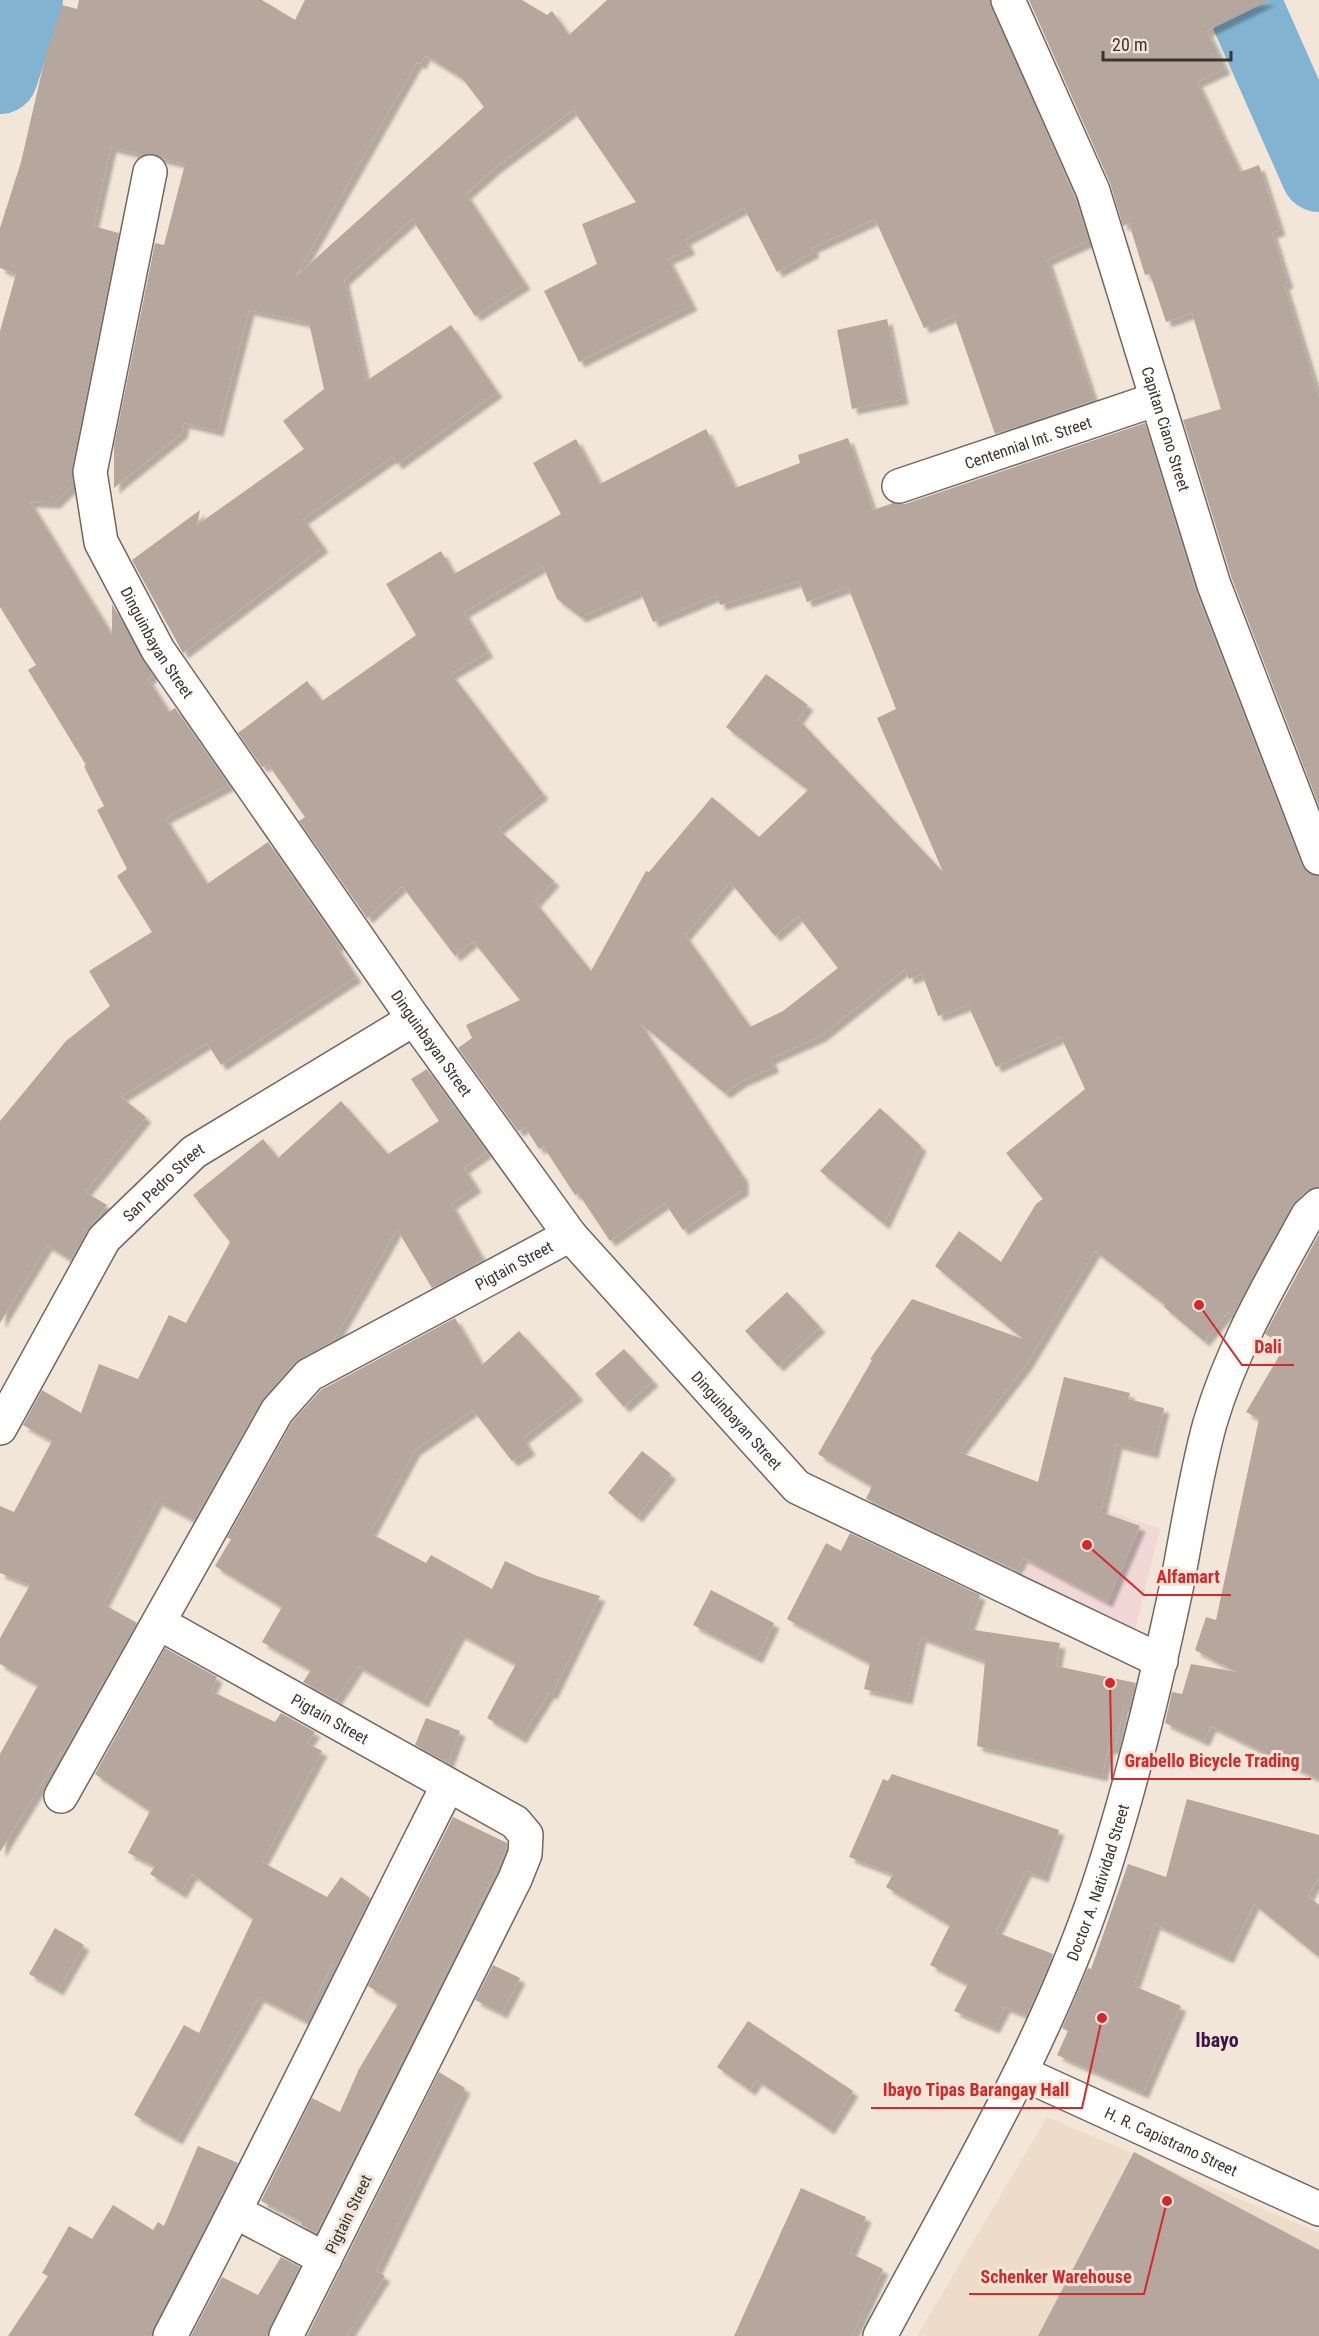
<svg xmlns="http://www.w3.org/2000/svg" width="1319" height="2336" font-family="'Roboto Condensed',sans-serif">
	<defs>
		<filter id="shadow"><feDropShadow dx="5.5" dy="5.5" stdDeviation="1.5" flood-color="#0004"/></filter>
	</defs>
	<rect width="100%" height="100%" fill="#f2e6d9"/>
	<path fill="#f2d7d7" d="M1060 1494 1160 1529 1133 1639 1021 1582Z"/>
	<path fill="#ecdcc8" d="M1047 2117 1319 2233V2336H917Z"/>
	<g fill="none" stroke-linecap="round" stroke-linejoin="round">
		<path stroke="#82b4d1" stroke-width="76" d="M1242 0 1319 174
			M0 76 25 0"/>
	</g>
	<path fill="#b6a79e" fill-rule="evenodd" filter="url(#shadow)" d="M79 0H262L295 20 305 0H522L547 15 552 11 569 35 607 0H990L1075 198 1089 241 1047 260 1094 400 995 434 954 316 924 328 875 219 812 248 814 252 777 272 744 208 685 240 690 249 668 259 692 305 579 362 544 291 597 264 582 224 636 202 573 110 495 168 466 194 525 284 475 316 412 219 344 280 366 381 451 325 497 392 397 464 392 457 303 519 323 547 183 653 132 560 200 510 197 525 304 449 283 421 324 389 309 323 249 310 218 431 184 423 182 433 114 488V446L155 243 164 245 185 164 163 159 154 154 143 155 111 147 93 226 119 233 72 468 73 485 55 503 30 502 112 635V604L153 675 148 679 169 712 175 708 229 785 165 818 207 884 268 842 339 944 336 946 356 977 221 1065 207 1043 121 1097 146 1117 85 1192 107 1205 88 1230 71 1260 47 1245 0 1323V1121L66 1041 110 1006 89 971 152 932 117 876 127 869 97 810 104 806 84 766 86 765 28 670 36 665 0 607V331L16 274 0 268V228L21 162 45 58 62 5 77 9ZM425 55 462 78 484 107 295 277 417 62 421 64Z
		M1029 0H1270L1207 31 1225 69 1197 82 1240 172 1259 165 1280 230 1272 233 1288 283 1284 284 1319 398V806L1232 579 1183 420 1221 409 1192 313 1166 322 1150 274 1145 275 1129 223 1123 226 1110 183Z
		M887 319 903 399 852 409 837 330Z
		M1145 423 1196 592 1302 865 1308 873 1319 876V1187L1306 1191 1292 1206 1233 1315 1228 1312 1204 1341 1164 1307 1165 1305 1095 1251 1026 1365 959 1452 1038 1482 1064 1377 1130 1393 1128 1399 1164 1408 1153 1453 1117 1444 1101 1512 1140 1526 1107 1602 1023 1557 1016 1570 866 1499 872 1486 818 1454 872 1360 870 1359 912 1299 1023 1339 935 1266 959 1231 1001 1262 1036 1204 1043 1199 1006 1153 1085 1089 1061 1037 996 1067 968 1005 938 1016 922 974 909 979 905 969 821 1036 770 1059 774 1067 742 1081 725 1093 640 1023 743 1177V1190L683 1230 665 1203 610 1241 578 1193 575 1195 543 1146 539 1149 525 1127 518 1131 458 1048 472 1038 466 1025 520 1000 473 941 455 956 402 886 367 918 299 821 305 817 268 764 262 767 238 733 307 681 322 701 416 635 386 584 441 551 454 574 561 514 533 463 576 439 600 484 706 429 735 488 800 463 798 455 848 438 873 510 893 503 905 504ZM543 566 557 599 581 617 640 591 653 622 717 595 720 605 799 581 807 602 848 587 896 709 877 718 943 872 798 719 808 705 766 674 726 727 808 790 759 837 712 797 649 872 646 871 591 971 535 902 554 881 498 829 543 794 451 674 488 652 464 612ZM730 882 775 936 798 916 838 968 783 1011 750 1027 685 935Z
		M427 1069 487 1152 464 1168 476 1187 451 1204 483 1260 432 1288 397 1229 333 1341 295 1362 261 1402 194 1520 157 1501 103 1604 137 1623 63 1753 61 1752 0 1852V1754L38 1685 0 1664V1638L30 1585 0 1573V1506L14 1512 52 1441 23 1425 42 1390 81 1413 99 1364 138 1379 169 1315 186 1323 230 1242 193 1195 263 1139 278 1158 341 1101 388 1154 439 1121 411 1079Z
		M880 1108 921 1146 884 1224 820 1171Z
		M1319 1234V1779L1211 1726 1204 1741 1165 1723 1172 1692 1182 1694 1191 1664 1237 1672 1195 1650 1206 1617 1216 1620 1259 1419 1246 1412 1285 1346 1265 1334Z
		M787 1292 820 1327 778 1366 745 1331Z
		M455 1318 482 1365 519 1331 578 1395 523 1438 530 1450 512 1461 473 1410 415 1450 370 1533 426 1563 431 1555 492 1589 505 1561 537 1576 600 1596 552 1694 549 1693 521 1738 487 1718 516 1664 460 1634 423 1702 358 1666 336 1700 303 1682 311 1670 262 1642 282 1607 215 1566 231 1539 227 1538 292 1422 321 1390Z
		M624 1349 653 1381 624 1407 595 1374Z
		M642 1451 671 1474 637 1517 608 1493Z
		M850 1533 980 1595 968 1629 1060 1643 1056 1666 1136 1683 1130 1707 1124 1705 1115 1749 1109 1748 1102 1776 977 1746 985 1661 921 1637 907 1699 864 1689 870 1663 787 1619 826 1543 841 1551Z
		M711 1590 774 1623 757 1658 693 1625Z
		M165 1648 217 1677 211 1691 275 1722 281 1713 315 1732 307 1743 322 1751 262 1862 327 1897 341 1877 370 1898 336 1967 332 1965 304 2020 259 1997 177 2139 134 2115 184 2025 199 2033 253 1919 192 1874 181 1893 150 1874 155 1866 128 1853 150 1811 95 1774Z
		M426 1718 460 1731 448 1763 415 1745Z
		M892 1774 1059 1830 1043 1877 1026 1871 996 1932 1053 1954 1027 2015 1005 2007 994 2028 954 2011 968 1984 930 1965 950 1925 886 1887 893 1874 849 1857 883 1779 888 1781Z
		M1187 1799 1319 1835V1877L1308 1896 1319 1905V1957L1254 1904 1228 1958 1155 1924 1134 1986 1181 2006 1143 2093 1057 2055 1068 2031 1062 2028 1088 1968 1091 1969 1128 1864 1166 1877Z
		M453 1817 507 1843 506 1850 316 2233 301 2225 302 2222 261 2201 312 2098 340 2112 359 2069 398 2004 368 1986Z
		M55 1928 84 1945 58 1990 29 1974Z
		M493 1965 520 1978 502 2013 475 2000Z
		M748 2021 853 2091 829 2129 757 2080 750 2090 717 2067Z
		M439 2072 465 2088 376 2271 385 2276 347 2336H307Z
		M198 2146 238 2163 151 2336H8L48 2276 42 2273 69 2226 92 2239 113 2205 153 2230 158 2222 164 2226Z
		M1134 2152 1319 2250V2336H1038Z
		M801 2188 866 2217 850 2253 883 2269 852 2336H734Z
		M281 2257 300 2267 267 2336H191L222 2277 258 2295Z"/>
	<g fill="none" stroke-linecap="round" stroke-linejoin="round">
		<defs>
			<g id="minor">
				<path id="s1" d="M1008 0 1093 191 1214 585 1319 858"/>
				<path id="s2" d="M150 172 90 472 101 542 158 650 414 1019 570 1235 797 1487 1161 1661"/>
				<path id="s3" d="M899 486 1157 399"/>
				<path id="s4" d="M0 1428 104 1239 194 1152 414 1019"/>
				<path id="s5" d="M159 1623 515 1822 526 1835 525 1854 515 1879 286 2336"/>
				<path id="s6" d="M61 1796 277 1411 309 1375 570 1235"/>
				<path id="s7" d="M1022 2073 1319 2209"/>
				<path d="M236 2212 325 2259"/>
				<path d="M170 2336C266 2154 355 1968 448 1785"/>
			</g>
			<g id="major">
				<path id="s8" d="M880 2336C962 2183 1053 2032 1105 1866 1134 1775 1156 1683 1176 1589 1187 1534 1195 1477 1210 1423 1232 1348 1271 1282 1308 1215L1319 1205"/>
			</g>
		</defs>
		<use href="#minor" stroke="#71675c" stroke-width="36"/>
		<use href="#major" stroke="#71675c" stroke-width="36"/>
		<use href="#minor" stroke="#fff" stroke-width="33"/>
		<use href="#major" stroke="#fff" stroke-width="33"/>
	</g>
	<g text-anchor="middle" stroke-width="6" stroke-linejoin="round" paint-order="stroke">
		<g font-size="16" fill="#393530" stroke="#f2e6d9">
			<text dy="6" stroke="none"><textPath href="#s1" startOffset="458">Capitan Ciano Street</textPath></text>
			<text dy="6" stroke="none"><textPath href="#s3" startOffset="136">Centennial Int. Street</textPath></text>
			<text dy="6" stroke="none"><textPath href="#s2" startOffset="492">Dinguinbayan Street</textPath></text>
			<text dy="6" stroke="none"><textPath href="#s2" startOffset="978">Dinguinbayan Street</textPath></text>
			<text dy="6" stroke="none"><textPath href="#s4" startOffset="298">San Pedro Street</textPath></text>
			<text dy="6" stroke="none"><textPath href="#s6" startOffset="722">Pigtain Street</textPath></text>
			<text dy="6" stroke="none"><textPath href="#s2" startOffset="1464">Dinguinbayan Street</textPath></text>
			<text dy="6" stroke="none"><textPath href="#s5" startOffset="196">Pigtain Street</textPath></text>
			<text dy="6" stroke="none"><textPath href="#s8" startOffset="504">Doctor A. Natividad Street</textPath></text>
			<text dy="6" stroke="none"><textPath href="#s7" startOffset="164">H. R. Capistrano Street</textPath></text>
			<text transform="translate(348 2214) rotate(-64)" y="6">Pigtain Street</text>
		</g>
		<g font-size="20" font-weight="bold" fill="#3d1347" stroke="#f2e6d9">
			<text x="1217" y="2047">Ibayo</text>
		</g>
	</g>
	<path fill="none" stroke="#d62828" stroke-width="2" d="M1199 1305L1242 1365H1294M1087 1545L1144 1595H1231M1110 1683L1112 1779H1311M1102 2018L1082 2108H871M1167 2201L1144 2294H969"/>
	<g fill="#d62828" stroke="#f2e6d9" stroke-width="2">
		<circle cx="1199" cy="1305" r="6"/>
		<circle cx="1087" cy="1545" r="6"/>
		<circle cx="1110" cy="1683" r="6"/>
		<circle cx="1102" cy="2018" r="6"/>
		<circle cx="1167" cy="2201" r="6"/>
	</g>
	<g font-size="18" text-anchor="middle" font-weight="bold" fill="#d62828" stroke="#f2e6d9" stroke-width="6" stroke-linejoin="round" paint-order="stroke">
		<text x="1268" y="1353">Dali</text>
		<text x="1188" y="1583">Alfamart</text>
		<text x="1212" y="1767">Grabello Bicycle Trading</text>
		<text x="976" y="2096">Ibayo Tipas Barangay Hall</text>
		<text x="1056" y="2283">Schenker Warehouse</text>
	</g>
	<path d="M1103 51v9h128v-9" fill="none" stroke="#393530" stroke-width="3"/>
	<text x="1112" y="51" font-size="18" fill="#393530" stroke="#f2e6d9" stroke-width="4.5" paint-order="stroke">20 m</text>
</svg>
